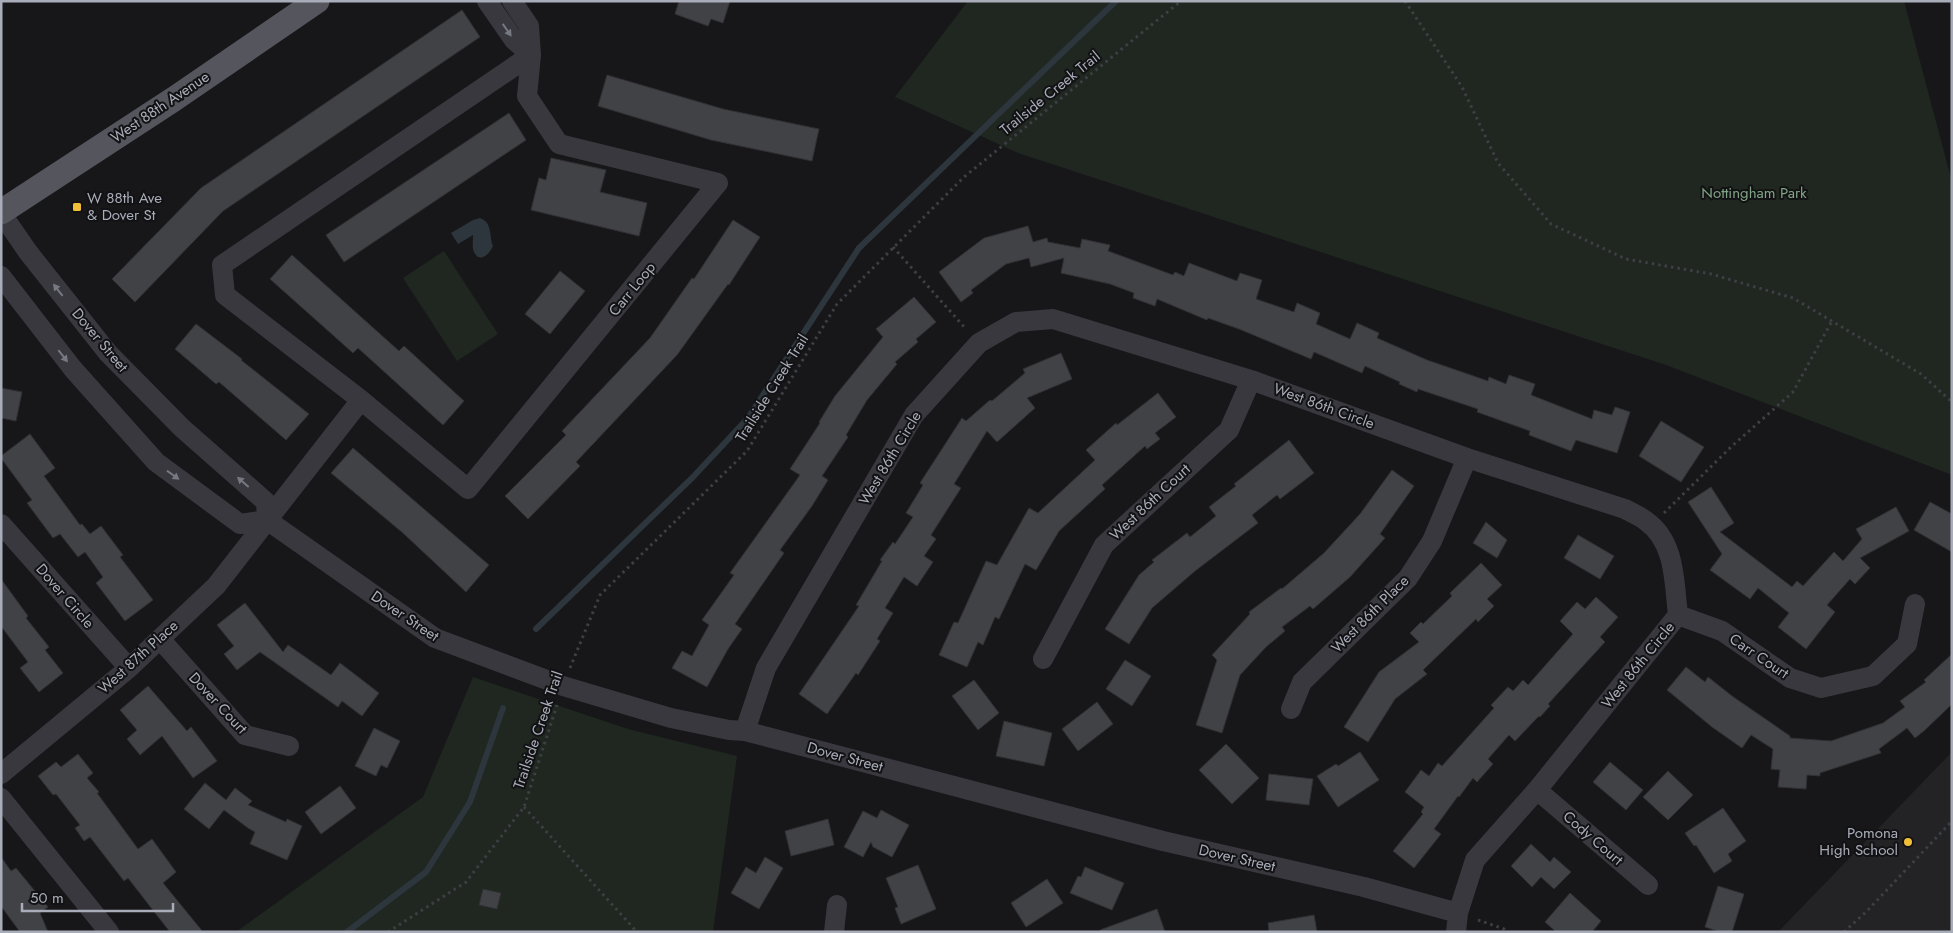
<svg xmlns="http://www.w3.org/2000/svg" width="1953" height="933" font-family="Jost,sans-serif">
	<rect width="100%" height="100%" fill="#171719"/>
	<path fill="#232326" d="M1952 752V932H1778Z"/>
	<path fill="#1f2720" d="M968 1H1904L1952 182V475L1666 365 1018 153 895 97Z
		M444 251 498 334 457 361 403 278Z
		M473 677 628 729 737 756 713 932H236L423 797Z"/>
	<path fill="#2d353d" d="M480 218C493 223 489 236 493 246 490 254 479 264 474 252 472 248 473 240 473 235L458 244 451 233 473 220Z"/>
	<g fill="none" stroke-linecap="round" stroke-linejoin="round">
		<path stroke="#2d353d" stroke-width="6" d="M536 629 693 477 748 418 859 248 1116 1
			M347 932 426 872 470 802 503 708"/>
	</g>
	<path fill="#414246" stroke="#313135" d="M679 1H730L723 23 711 19 708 26 675 14Z
		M462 10 480 37 223 211 135 302 112 279 201 188Z
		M607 75 723 109 819 129 812 161 711 140 598 106Z
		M509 113 526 140 344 262 326 235Z
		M551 158 606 170 600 192 647 203 639 236 531 210 539 178 546 180Z
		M733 220 760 237 729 285 728 284 677 355 576 462 580 466 528 519 505 496 566 435 562 431 650 338 692 278 694 279Z
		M1028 226 1033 242 1047 238 1048 242 1080 248 1082 239 1110 245 1108 251 1173 275 1175 272 1184 276 1189 263 1237 281 1240 273 1262 280 1256 299 1294 312 1297 303 1320 313 1316 324 1350 339 1357 323 1379 333 1377 338 1427 360 1488 381 1489 377 1506 384 1509 375 1535 384 1531 395 1592 419 1594 410 1612 415 1615 407 1630 412 1617 453 1576 440 1571 451 1529 435 1530 431 1477 412 1478 409 1418 389 1417 392 1399 384 1400 382 1365 366 1362 373 1314 352 1311 359 1239 329 1208 318 1207 320 1157 299 1155 306 1133 298 1134 293 1110 284 1061 273 1064 258 1031 267 1029 258 1006 264 971 290 973 293 961 302 939 272 984 238Z
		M292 255 399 351 404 346 464 401 443 425 358 348 353 353 270 279Z
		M560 271 585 291 550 334 525 314Z
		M914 297 936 322 916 339 918 342 895 362 897 364 867 400 846 435 848 437 822 476 828 480 812 506 780 550 784 553 735 624 742 629 728 649 707 687 672 668 682 651 692 656 709 625 702 620 734 575 730 573 800 475 790 469 820 423 819 422 835 396 883 337 876 329Z
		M196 324 242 359 241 360 309 414 286 440 219 382 216 384 175 349Z
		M1061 353 1072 379 1027 398 1035 408 997 442 987 431 954 484 961 488 931 535 936 539 924 556 933 562 917 586 904 577 885 608 893 613 877 639 880 641 858 675 856 673 827 714 799 694 859 606 856 605 882 561 880 560 893 542 895 544 913 517 906 513 923 485 920 483 962 418 966 421 990 400 992 401 1025 373 1023 369Z
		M1 388 22 392 16 421 1 418Z
		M1158 393 1176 417 1155 433 1160 439 1147 449 1145 446 1102 485 1105 489 1059 531 1036 570 1025 564 999 619 995 617 983 645 978 642 967 667 939 655 954 622 958 623 986 561 997 565 1029 508 1038 513 1095 460 1086 450 1116 423 1117 425Z
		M1661 421 1704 447 1681 482 1639 456Z
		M30 434 55 468 44 476 80 525 82 524 90 534 101 526 123 555 120 557 153 600 125 621 96 583 103 577 85 552 78 557 60 534 53 538 27 503 32 500 1 458V456Z
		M1289 440 1314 473 1280 499 1277 495 1252 515 1258 523 1195 571 1152 608 1129 644 1105 629 1139 575 1154 562 1152 560 1187 533 1190 537 1216 516 1209 507 1236 486 1234 484Z
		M353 448 489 565 466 592 403 533 331 473Z
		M1392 470 1414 486 1380 534 1385 538 1350 577 1313 609 1310 606 1282 627 1285 631 1266 647 1240 675 1222 733 1196 725 1217 660 1212 655 1250 614 1249 612 1281 588 1282 589 1324 553 1360 514Z
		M1711 487 1734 523 1720 532 1792 587 1797 581 1803 586 1834 552 1843 561 1862 539 1856 529 1896 507 1909 531 1860 558 1870 568 1855 584 1850 579 1827 605 1835 612 1806 649 1778 627 1789 613 1758 588 1750 599 1710 570 1722 554 1688 502Z
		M1930 502 1952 514V552L1914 530Z
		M1486 522 1507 540 1497 558 1473 543Z
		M1578 535 1614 556 1600 579 1564 558Z
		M1481 563 1502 585 1487 599 1494 606 1478 622 1476 619 1423 670 1427 674 1395 699 1368 742 1344 727 1379 672 1419 642 1410 633 1421 622 1423 624 1452 596 1450 593Z
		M1 579 28 616 26 618 49 647 45 650 63 673 39 692 20 668 28 662 1 626Z
		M1596 597 1618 617 1600 637 1605 642 1548 704 1550 706 1540 717 1539 716 1515 741 1509 735 1488 759 1493 764 1477 782 1473 778 1459 797 1458 796 1434 829 1441 834 1414 868 1393 851 1423 814 1421 812 1424 807 1405 792 1421 770 1429 776 1438 763 1442 766 1494 708 1491 705 1508 687 1513 691 1523 680 1528 685 1573 634 1560 621 1577 602 1585 609Z
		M245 603 283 652 288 645 331 675 340 663 379 693 362 716 342 701 338 707 260 652 237 670 224 654 234 646 217 625Z
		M1952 654V704L1925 730 1915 738 1907 728 1879 749 1881 753 1820 773V776L1807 775 1806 789 1778 787 1780 770 1771 769 1773 749 1751 735 1742 748 1712 727 1667 690 1686 667 1705 682 1708 677 1732 696 1790 736V738L1831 741 1883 723 1905 707 1900 701 1926 682 1924 680Z
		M1125 660 1151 676 1132 706 1106 689Z
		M974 680 999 713 978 730 952 696Z
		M148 686 187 731 191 727 217 761 193 778 162 736 140 755 127 739 137 730 120 710Z
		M1097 702 1113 724 1078 751 1062 729Z
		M1004 721 1052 733 1044 766 996 756Z
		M374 728 400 741 387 768 381 765 376 776 355 766Z
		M1226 744 1259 778 1232 804 1199 770Z
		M1360 752 1379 780 1338 807 1317 776 1336 764 1338 766Z
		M78 754 93 773 87 778 99 792 97 793 138 849 152 839 176 872 163 883 203 932H170L128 878 124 881 90 837 84 841 75 828 80 825 56 794 53 795 38 776 56 762 61 767Z
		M1610 762 1643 790 1626 810 1593 782Z
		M1668 771 1693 795 1668 820 1643 797Z
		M1269 774 1313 779 1309 805 1266 800Z
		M205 783 226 800 235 788 252 801 248 805 286 822 287 819 302 826 287 860 250 844 255 832 248 828 224 810 209 829 184 809Z
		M340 786 356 808 321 834 305 812Z
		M1723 808 1746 841 1728 854 1732 861 1714 873 1696 845 1694 846 1685 833Z
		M881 810 909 825 892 857 873 847 871 842 863 857 844 847 863 811 877 818Z
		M828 819 834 845 791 856 785 831Z
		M1531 844 1550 862 1554 857 1571 872 1554 889 1541 877 1532 887 1511 866Z
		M1 857 11 871 16 868 48 907 40 913 48 932H20L1 906Z
		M765 857 783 868 759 909 731 893 746 867 756 873Z
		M918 865 936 909 901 924 895 908 898 907 886 878Z
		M1085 867 1124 883 1112 910 1070 893 1078 876 1081 877Z
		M1047 879 1063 903 1026 927 1011 903Z
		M1718 886 1744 894 1732 932H1720L1705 927Z
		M483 889 501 893 497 909 479 905Z
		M1570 893 1601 921 1592 932H1556L1545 922Z
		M1157 909 1165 932H1100V930Z
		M1314 915 1317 932H1269L1268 923Z"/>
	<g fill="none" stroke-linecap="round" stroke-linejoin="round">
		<path stroke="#3e3f45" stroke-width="3" stroke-dasharray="2.5 4" stroke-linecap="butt" d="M1405 1 1462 87 1498 163 1551 224 1626 259 1711 274 1793 298 1921 374 1952 402
			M893 247 966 329
			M1664 513 1731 447 1793 392 1832 321
			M570 668 600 595 747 451 837 304 964 177 1181 1
			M524 807 637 932
			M1478 920 1504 929 1507 932
			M388 932 466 882 524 807 557 705
			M1844 932 1867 911 1952 821"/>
		<path stroke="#38383e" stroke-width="20" d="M487 1 514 40 531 55
			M512 1 529 26 531 55
			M531 55 527 96 559 144 718 183 468 489 361 400 225 295 222 265Z
			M1 213 28 252 108 353 182 428 266 502 267 520
			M1 276 73 369 156 462 240 524 267 520 435 638 563 686 671 718 729 730 745 731 1163 841 1364 887 1458 913
			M1 524 129 668
			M1678 615 1722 631 1790 678 1821 688 1873 676 1907 644 1915 604
			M160 639 245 735 289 746
			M1043 659 1104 545 1229 430 1251 380
			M1291 709 1302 682 1408 578 1432 541 1467 458
			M745 731 766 668 914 415 979 343 1016 322 1053 319 1251 380 1467 458 1625 509C1632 513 1640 516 1646 521 1676 542 1674 583 1678 615L1537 790 1475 860 1458 913 1456 932
			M1 774 129 668 216 586 361 400
			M1537 790 1648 885
			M1 798 109 932
			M834 932 837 905"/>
		<path stroke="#54555d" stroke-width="25" d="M1 212 174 99 317 1"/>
	</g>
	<defs><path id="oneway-solid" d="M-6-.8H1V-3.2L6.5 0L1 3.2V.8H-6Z" transform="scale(1.25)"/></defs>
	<g fill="#767882">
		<use href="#oneway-solid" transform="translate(507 30) rotate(55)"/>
		<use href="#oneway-solid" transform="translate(58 290) rotate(-128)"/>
		<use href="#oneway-solid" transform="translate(63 356) rotate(52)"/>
		<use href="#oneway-solid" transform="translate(173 475) rotate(36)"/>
		<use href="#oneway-solid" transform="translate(243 482) rotate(-139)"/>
	</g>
	<g fill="#f1bf37" stroke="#121214" stroke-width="2">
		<rect x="72" y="202" width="10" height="10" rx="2.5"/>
		<circle cx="1908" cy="842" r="5"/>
	</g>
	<g text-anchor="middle" stroke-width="4" stroke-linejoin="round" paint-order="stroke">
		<g font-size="15" fill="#a9adb9" stroke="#121214">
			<text transform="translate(1050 93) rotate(-39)" y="5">Trailside Creek Trail</text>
			<text transform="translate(160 107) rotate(-34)" y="5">West 88th Avenue</text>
			<text transform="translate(632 289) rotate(-51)" y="5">Carr Loop</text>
			<text transform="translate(100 340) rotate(50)" y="5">Dover Street</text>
			<text transform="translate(772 388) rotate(-58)" y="5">Trailside Creek Trail</text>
			<text transform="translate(1324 406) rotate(20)" y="5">West 86th Circle</text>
			<text transform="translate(890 458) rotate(-59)" y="5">West 86th Circle</text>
			<text transform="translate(1150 502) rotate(-43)" y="5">West 86th Court</text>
			<text transform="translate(65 596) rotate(49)" y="5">Dover Circle</text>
			<text transform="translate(1370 614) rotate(-45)" y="5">West 86th Place</text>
			<text transform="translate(405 616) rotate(34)" y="5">Dover Street</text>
			<text transform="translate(1759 656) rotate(34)" y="5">Carr Court</text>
			<text transform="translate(138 657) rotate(-42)" y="5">West 87th Place</text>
			<text transform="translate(1638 665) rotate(-51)" y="5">West 86th Circle</text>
			<text transform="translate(218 703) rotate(47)" y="5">Dover Court</text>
			<text transform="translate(538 730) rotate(-71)" y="5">Trailside Creek Trail</text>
			<text transform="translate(845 757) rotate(15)" y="5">Dover Street</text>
			<text transform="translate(1593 838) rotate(41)" y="5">Cody Court</text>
			<text transform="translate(1237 858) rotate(13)" y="5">Dover Street</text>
		</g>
		<g font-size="15" fill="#80a485" stroke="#121214">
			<text x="1754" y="198">Nottingham Park</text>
		</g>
		<g font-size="15" fill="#a9adb9" stroke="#121214" text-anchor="start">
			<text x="87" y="203">W 88th Ave<tspan x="87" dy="17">&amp; Dover St</tspan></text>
			<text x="1898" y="838" text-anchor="end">Pomona<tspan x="1898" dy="17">High School</tspan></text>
		</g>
	</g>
	<rect width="1953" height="933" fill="none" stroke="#a9adb9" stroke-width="5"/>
	<path d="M22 903v8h151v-8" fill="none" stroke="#a9adb9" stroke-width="2.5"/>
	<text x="30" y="903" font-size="15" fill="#a9adb9" stroke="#121214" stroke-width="4" paint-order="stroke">50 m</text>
</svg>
